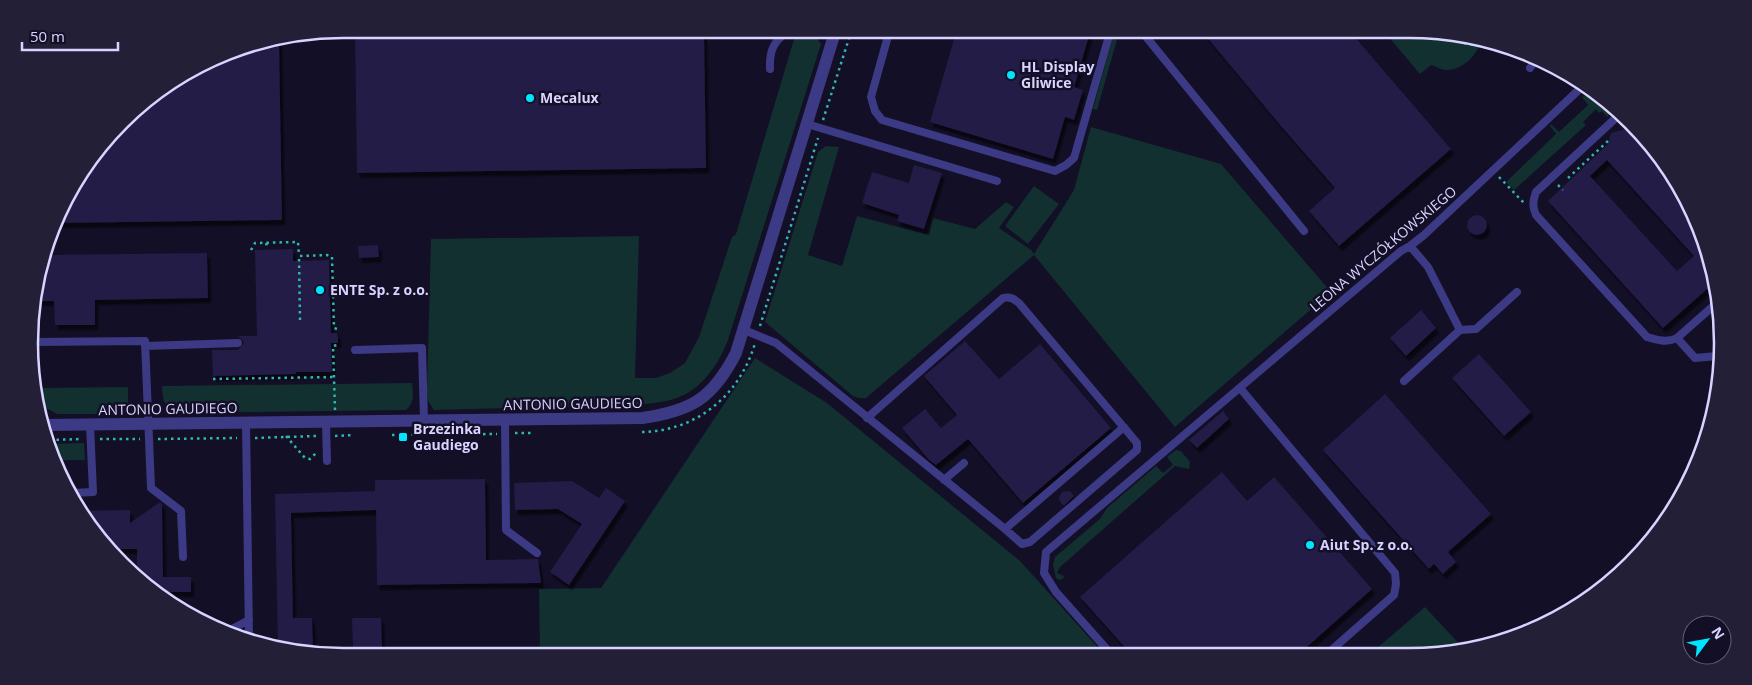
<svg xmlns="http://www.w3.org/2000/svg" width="1752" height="685" font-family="'Open Sans',sans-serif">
	<defs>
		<filter id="shadow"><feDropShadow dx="3" dy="5" stdDeviation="1" flood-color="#0009"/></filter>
	</defs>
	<rect width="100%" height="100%" fill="#130f26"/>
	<path fill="#12302f" d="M797 29 811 30 821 44 728 340C717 368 698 395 666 401 656 403 645 404 634 405L434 410 428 401 427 391 431 239 639 236 635 378H656L670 373 685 363 699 337 732 237 736 234Z
		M1115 29H1120L1097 110 1093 109Z
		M1382 29H1410L1482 38C1478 54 1464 70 1446 70 1441 70 1436 66 1431 65L1420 74Z
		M1590 94 1596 96 1602 100 1604 99C1609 105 1614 111 1607 117L1602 111 1599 113 1596 109 1583 122 1586 125 1514 190 1506 182 1556 134 1550 126 1551 124 1559 132 1588 105 1582 97Z
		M1091 127 1221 164 1331 292 1175 427 1034 255 866 398H859L853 396 765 322 818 152 826 146 839 147 808 255 842 266 857 216 929 235 933 218 975 229 1006 202 1014 207 999 228 1031 250 1034 254 1074 190Z
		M1034 186 1059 204 1028 244 1005 226Z
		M755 358 827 403 1020 561 1104 654 540 656 539 589 601 588Z
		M412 383C413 394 415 402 406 410L179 413C164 406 163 403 162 386Z
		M128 387V404L124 403 111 414H57L39 404 37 388Z
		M84 443 85 460H58L51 444Z
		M1176 450 1181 451 1190 462 1189 469 1175 466 1059 568 1057 573 1064 576 1063 579 1059 580 1056 578 1053 565 1055 557 1100 519 1107 508 1156 466 1163 473 1173 465 1167 457Z
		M1425 607 1464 649 1451 654H1370Z"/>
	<path fill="#241b47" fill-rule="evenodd" filter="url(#shadow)" d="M355 29H704L706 168 357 173Z
		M957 29H1091L1074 87 1083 90 1074 120 1065 117 1053 159 930 122Z
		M1200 29H1348L1451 149 1339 246 1309 211 1335 188 1281 126Z
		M279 39 282 220 58 223 71 186 136 106 241 46Z
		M1629 126 1681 186 1714 283 1663 328 1548 201 1608 144 1611 133 1626 129ZM1607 160 1694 256 1677 271 1590 176Z
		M914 165 942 173 924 229 897 221 899 215 862 203 872 172 909 183Z
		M1467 225a10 10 0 1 1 20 0a10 10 0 1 1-20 0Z
		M378 245 379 257 359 258 358 246Z
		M293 249V261L329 260 331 333H337L338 338V343H331L332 372H296V374L213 376 212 350H238L244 343 242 340 238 336H257L255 250Z
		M207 253 208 298 95 300V325H55L54 301H32L47 255Z
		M1421 310 1436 328 1406 356 1390 338Z
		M965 341 999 379 1040 344 1111 428 1023 503 968 439 936 465 929 460 902 428 925 409 941 428 957 415 924 376Z
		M1479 354 1531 412 1504 436 1452 378Z
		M1385 394 1491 514 1448 552 1456 562 1443 574 1434 564 1429 569 1323 450Z
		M1223 411 1229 419 1197 448 1189 440Z
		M1222 472 1247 501 1274 477 1372 589 1299 654H1131L1080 597Z
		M485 479 486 560 538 559 541 583 377 585 376 510 291 513 293 618H312L313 648H278L275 494 375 491V480Z
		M572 481 599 498 606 488 625 501 569 585 550 572 582 524 558 509 515 510 514 483Z
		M1070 491 1074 496 1064 506 1060 502 1059 497 1062 492Z
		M160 502 162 504 163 577H191V592H152L137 576V549H112L81 517 79 511 130 510V523Z
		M352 618H381L382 647 353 648Z"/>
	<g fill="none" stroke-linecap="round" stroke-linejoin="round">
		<path stroke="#2fb8b0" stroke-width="2.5" stroke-dasharray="2.5 4" stroke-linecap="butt" d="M1464 43 1505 51
			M823 120 852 29
			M1499 177 1524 203
			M1568 178 1608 141
			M1558 185 1563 190
			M266 243 267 246H270
			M251 250 255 243 298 242 299 256
			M300 320 299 256 327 255 332 257 334 328 337 329
			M760 326 818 138
			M213 379 334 377
			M335 410 333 346 338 345
			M642 432C697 431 740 395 755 343
			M515 433H532
			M392 435 497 434
			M286 436 305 458 310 459 317 452
			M335 436 354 435
			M255 438 317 436
			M100 439H140
			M158 439 237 438
			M50 440 82 439"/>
		<path stroke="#3d3a85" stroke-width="8" d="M890 29 871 97 875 111 882 120 1055 171 1066 165 1074 158 1111 29
			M1142 29 1147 38 1304 231
			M1530 68 1535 61
			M770 69C769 49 775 38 793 29
			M1619 115 1536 192C1533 201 1532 206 1536 215L1647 337C1657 340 1667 343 1677 338L1720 300
			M807 124 997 181
			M744 330 776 343 1005 529 1022 544 1030 542 1137 450V443L1132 437 1019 303C1014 299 1010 296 1003 298L867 418
			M1460 330 1476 329 1517 292
			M1677 338 1695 358 1717 356
			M33 342 145 341 151 488 181 511 183 557
			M145 346 238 343
			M355 350 422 348 424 420
			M1404 381 1460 330 1428 267 1410 246
			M1240 388 1395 573 1396 584 1394 595 1327 654
			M505 420 506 530 537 553
			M326 422 327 461
			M246 423 249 639
			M944 480 964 463
			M72 493 93 492 90 425
			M1005 529 1124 427
			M1612 581 1620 574
			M230 630 249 620
			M1111 654 1056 592 1044 573 1046 552 1401 251 1410 246 1424 235 1584 85"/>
		<path stroke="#3d3a85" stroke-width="12" d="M44 425 642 418C692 411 713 398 736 353L836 29"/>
	</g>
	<g fill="#00e5ff" stroke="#130f26" stroke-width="2">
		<circle cx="1011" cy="75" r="5"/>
		<circle cx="530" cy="98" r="5"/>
		<circle cx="320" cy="290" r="5"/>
		<rect x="398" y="432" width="10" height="10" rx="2.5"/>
		<circle cx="1310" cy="545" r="5"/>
	</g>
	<g text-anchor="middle" stroke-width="5" stroke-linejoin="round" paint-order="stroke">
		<g font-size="14" font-weight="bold" fill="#d9d4ff" stroke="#130f26" text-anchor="start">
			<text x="1021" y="72">HL Display<tspan x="1021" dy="16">Gliwice</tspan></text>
			<text x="540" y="103">Mecalux</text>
			<text x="330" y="295">ENTE Sp. z o.o.</text>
			<text x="413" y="434">Brzezinka<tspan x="413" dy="16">Gaudiego</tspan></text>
			<text x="1320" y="550">Aiut Sp. z o.o.</text>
		</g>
		<g font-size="14" fill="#d9d4ff" stroke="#130f26">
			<text transform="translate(1383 249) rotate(-40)" y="5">LEONA WYCZÓŁKOWSKIEGO</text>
			<text transform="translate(573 404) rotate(-1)" y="5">ANTONIO GAUDIEGO</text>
			<text transform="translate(168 409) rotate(-1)" y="5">ANTONIO GAUDIEGO</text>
		</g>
	</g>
	<path d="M0 0H1752V685H0ZM343 38H1409A305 305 0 0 1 1714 343V343A305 305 0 0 1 1409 648H343A305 305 0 0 1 38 343V343A305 305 0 0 1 343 38Z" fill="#231f37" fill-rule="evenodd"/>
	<path fill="none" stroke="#d9d4ff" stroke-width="2.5" d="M343 38H1409A305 305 0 0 1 1714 343V343A305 305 0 0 1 1409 648H343A305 305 0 0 1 38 343V343A305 305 0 0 1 343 38Z"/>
	<g transform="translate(1707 640) rotate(58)"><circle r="24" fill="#130f26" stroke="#625e7d"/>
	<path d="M0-4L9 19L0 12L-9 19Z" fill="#00e5ff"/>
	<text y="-8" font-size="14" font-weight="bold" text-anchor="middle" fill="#d9d4ff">N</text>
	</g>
	<path d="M22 42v8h96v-8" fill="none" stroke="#d9d4ff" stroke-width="2.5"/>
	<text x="30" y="42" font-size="15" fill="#d9d4ff" stroke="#130f26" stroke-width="4" paint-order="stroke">50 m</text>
</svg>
